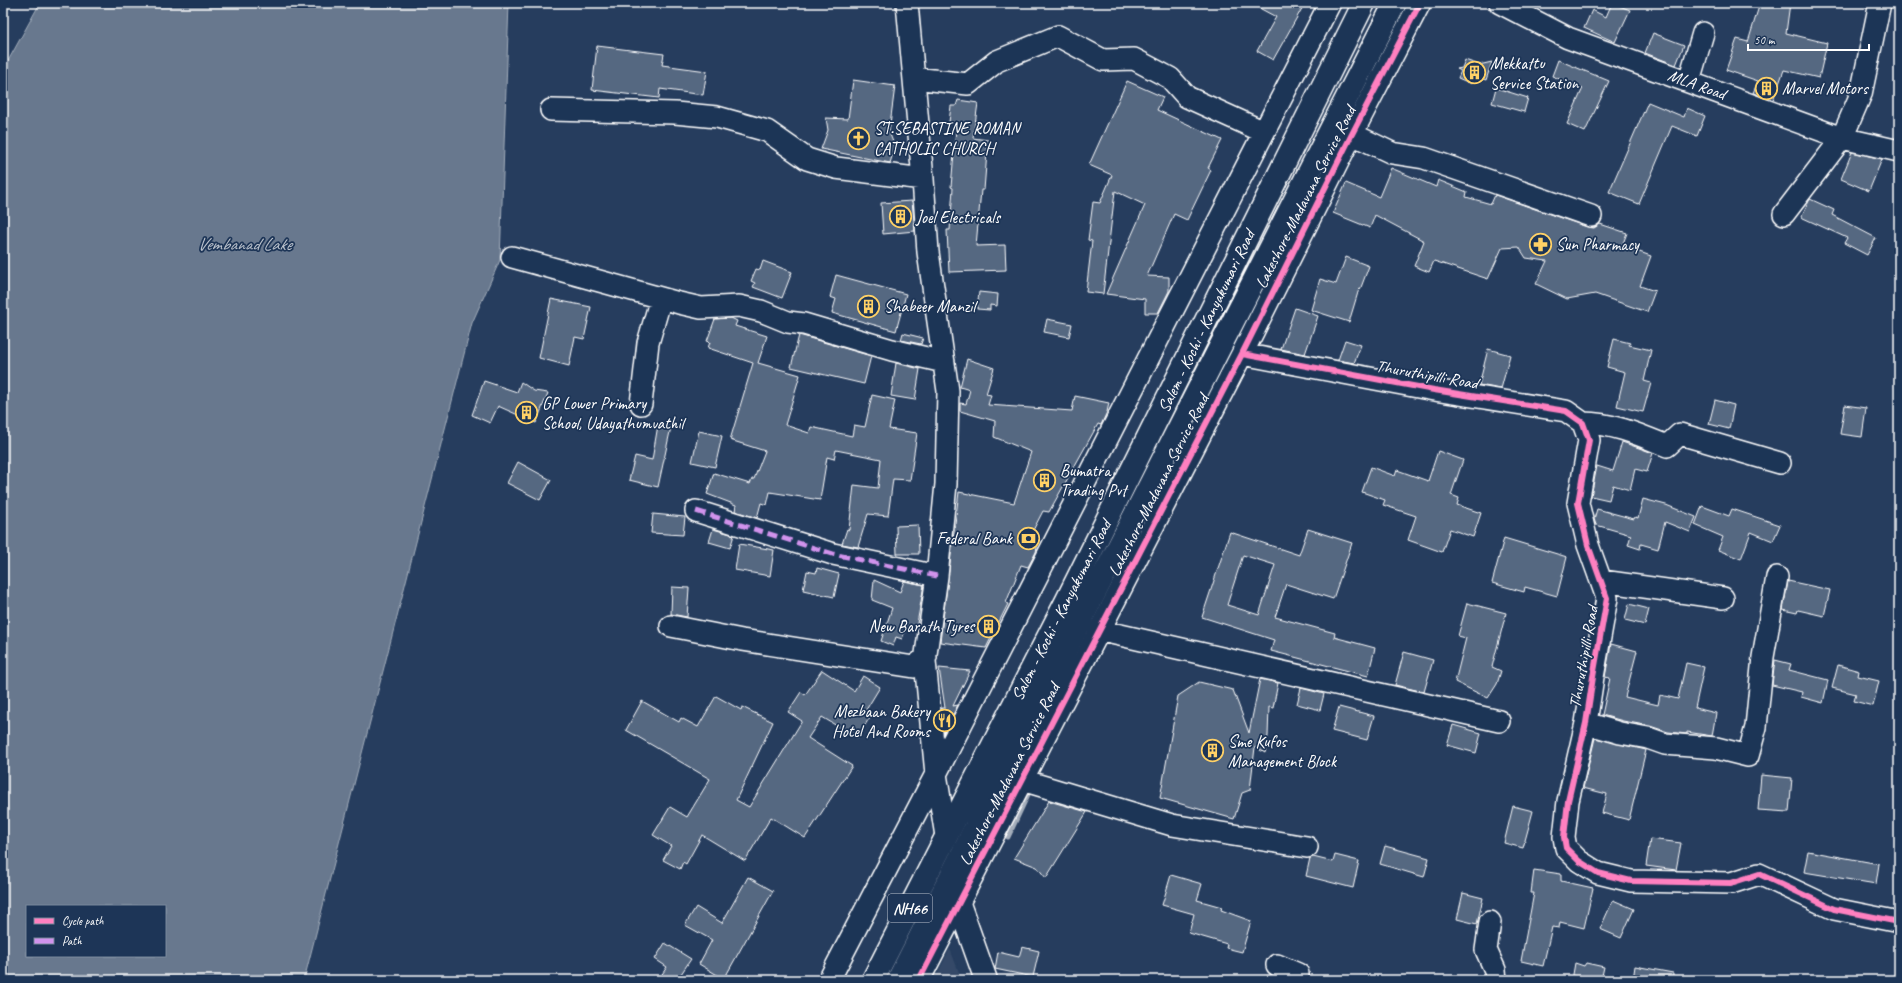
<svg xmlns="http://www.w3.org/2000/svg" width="1902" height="983" font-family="Caveat,sans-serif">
	<rect width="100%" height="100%" fill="#263d5e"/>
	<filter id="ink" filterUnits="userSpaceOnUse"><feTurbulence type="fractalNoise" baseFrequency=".025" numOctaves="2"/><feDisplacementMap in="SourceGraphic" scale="8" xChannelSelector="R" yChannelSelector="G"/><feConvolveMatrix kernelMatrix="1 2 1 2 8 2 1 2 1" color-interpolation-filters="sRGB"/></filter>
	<g filter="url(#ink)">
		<path fill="#344a68" d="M950 949 962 980H934Z"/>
		<path fill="#67788e" stroke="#a4aebb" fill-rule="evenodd" d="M40 3H509L500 260 472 323 304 980H3V70ZM27 906H165V956H27Z"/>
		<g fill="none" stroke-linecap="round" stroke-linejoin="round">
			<path stroke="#a4aebb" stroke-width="5" d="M1008 837 1031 788"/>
		</g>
		<path fill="#556781" stroke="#fff" fill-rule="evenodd" d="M1250 3H1305L1273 60 1257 51 1276 17Z
			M1612 3 1630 10 1615 42 1584 28 1592 10 1606 17Z
			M1760 3H1790L1786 33 1827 43 1819 78 1784 70 1773 100 1753 93 1758 81 1726 70 1737 39 1748 42Z
			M1653 33 1684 45 1676 65 1645 53Z
			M597 46 664 54 662 65 707 71 703 95 660 89 659 98 592 90Z
			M1465 60 1479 65 1492 62 1486 80 1475 76 1472 84 1458 78 1461 71 1457 69 1462 68Z
			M1558 60 1609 81 1585 132 1567 124 1583 88 1552 76Z
			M853 80 895 86 889 132 895 147 890 163 821 149 828 130 826 118 848 119Z
			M1127 81 1163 97 1157 110 1222 140 1208 168 1211 170 1187 220 1174 214 1147 276 1169 277V291L1158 313H1145V299L1106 294 1145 205 1115 191 1103 294 1086 292 1092 241 1088 240 1093 202 1100 203 1112 175 1089 165Z
			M1496 88 1528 98 1524 112 1492 103Z
			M958 100 978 103 973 138 988 140 984 190H981L976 246 1005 245 1006 270 949 272 947 230H950L953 188 951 187 956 129 954 128V123L949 122 951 106H956Z
			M1648 102 1684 117 1687 108 1705 116 1697 136 1672 126 1639 204 1609 192Z
			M1852 152 1882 159 1869 191 1841 179Z
			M1391 168 1436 187 1438 180 1467 192 1466 197 1491 204 1495 195 1587 227 1594 228 1600 224 1627 233 1622 246 1651 256 1640 286 1655 291 1647 312 1595 294 1567 299 1536 284 1547 261 1526 258 1519 247 1502 248 1488 279 1434 261 1429 272 1414 266 1424 241 1375 215 1370 228 1333 213 1346 183 1379 197Z
			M1810 199 1834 210 1832 215 1876 238 1867 255 1844 243 1847 238 1801 217Z
			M912 201 915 231 883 234 881 203Z
			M1346 257 1369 266 1360 290 1359 289 1349 322 1311 310 1320 279 1336 284Z
			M763 261 792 272 782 298 753 287 755 283 751 281 756 269 760 270Z
			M836 275 906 294 896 331 832 313 836 299 830 297Z
			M979 292 998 294 997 306 990 305V310L977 309Z
			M551 299 591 307 584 339 575 337 569 366 539 358Z
			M1295 308 1318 316 1305 354 1281 349Z
			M731 318 737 321 735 326 767 336 758 363 800 375 785 425 809 433 811 427 852 436 854 425 865 427 872 395 895 400 889 429 917 433 910 480 893 479 888 516 868 514 858 547 842 544 847 529 849 530 854 485 878 488 881 459 836 450 834 459 827 457 820 500 770 492 767 505 761 503 757 518 735 511 736 505 707 494 714 473 750 484 752 479H754L765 451 730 440 753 363 708 348 710 342 707 341 715 319Z
			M1047 319 1072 324 1069 337 1044 332Z
			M903 333 923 338 921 344 901 340Z
			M799 335 871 356 864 384 791 367Z
			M1614 339 1630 343 1629 345 1651 350 1644 381 1651 383 1643 412 1617 406 1625 372 1607 367Z
			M1345 340 1361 345 1354 363 1338 360Z
			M1488 349 1510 355 1501 389 1479 385Z
			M967 359 994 368 986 394 991 395 988 405 1072 411 1075 396 1109 403 1107 412 1101 425 1098 424 1049 512 1043 511 1028 540 1038 543 1036 552 1028 567 1021 565 1006 603 1008 604 986 648 940 642 959 492 1014 503 1031 452 994 437 995 421 960 411V403L966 404 970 390 960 387Z
			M896 363 920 369 915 400 891 396Z
			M484 381 517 392 521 382 534 391 548 393 536 423 498 406 490 423 472 415Z
			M1715 400 1734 405 1729 429 1709 424Z
			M1845 405 1866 408 1862 437 1840 434Z
			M658 425 671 427 658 487 629 480 635 456 652 460Z
			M699 431 722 436 715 467 692 462Z
			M1622 442 1653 453 1647 472 1635 469 1630 490 1613 485 1609 500 1591 496 1597 466 1613 471Z
			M1438 451 1463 460 1451 495 1459 498 1457 505 1481 513 1473 537 1450 529 1442 552 1408 540 1416 516 1383 505 1385 500 1362 492 1371 467 1395 476 1397 470 1428 481Z
			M518 462 551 480 540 500 507 483Z
			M1643 499 1666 505 1696 517 1690 532 1665 522 1658 549 1641 544 1640 549 1628 545 1631 535 1596 525 1594 519 1597 509 1634 519 1635 517 1638 518Z
			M1702 506 1729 516 1732 509 1780 525 1773 541 1751 532 1741 559 1718 550 1723 537 1695 525Z
			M653 514 685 517 683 535 651 533Z
			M918 525 919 554H897L896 526Z
			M713 529 734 535 730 548 709 542Z
			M1308 529 1352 543 1333 599 1286 584 1275 617 1335 633 1334 637 1375 648 1368 676 1271 651 1274 640 1202 617 1230 532 1299 555ZM1243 555 1275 565 1259 615 1227 605Z
			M1504 538 1567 557 1557 596 1525 587 1524 592 1492 583Z
			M739 544 774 550 770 576 735 570Z
			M817 568 839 574 834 597 803 590 807 571 816 573Z
			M874 580 900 592 904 581 924 585 916 629 907 626 902 639 896 637 893 646 881 641 892 608 872 600Z
			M1788 581 1830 590 1824 616 1798 610 1797 613 1783 610Z
			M672 587 689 588 687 617 671 614Z
			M1467 603 1506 613 1492 667 1501 671 1497 684 1488 698 1455 682 1466 638 1458 636Z
			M1629 604 1649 609 1645 625 1625 620Z
			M1611 644 1637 651 1625 697 1658 705 1660 695 1678 699 1686 663 1704 667 1695 708 1716 713 1712 736 1687 732V734L1668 732 1650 726 1623 721 1602 715 1610 678 1605 677Z
			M1404 652 1433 660 1424 692 1395 685Z
			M1775 660 1791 664 1789 670 1828 680 1823 703 1801 697 1802 692 1772 685Z
			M1838 665 1859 671 1858 676 1879 681 1873 706 1854 701 1856 694 1832 688Z
			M939 668 970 671 953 706 958 705 944 732 942 708H945Z
			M822 670 854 691 863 676 880 687 866 710 869 712 866 715 870 717 857 738 822 717 808 738 852 766 805 838 771 817 745 861 702 835 686 864 683 862 680 869 663 860 671 846 653 835 670 807 687 817 710 779 626 730 642 701 679 722 681 718 698 727 716 696 741 710 742 707 773 722 736 800 749 807 802 721 788 712 801 692 805 695Z
			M1260 679 1278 683 1273 708 1269 707 1268 736 1265 753 1255 747 1250 790 1242 793 1234 819 1160 798 1178 696 1199 682 1233 690 1249 733Z
			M1301 688 1324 694 1320 710 1297 704Z
			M1339 707 1374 716 1367 740 1332 731Z
			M1453 725 1481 733 1476 753 1447 745Z
			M1595 738 1646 750 1629 820 1602 813 1607 794 1583 788Z
			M1761 775 1792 778 1789 812 1758 810Z
			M1049 801 1087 812 1046 878 1037 867 1014 858Z
			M1513 806 1533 811 1523 848 1504 843Z
			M1650 839 1681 843 1676 870 1646 866Z
			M1385 846 1429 858 1424 877 1380 864Z
			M1808 851 1879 864 1876 884 1804 872Z
			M1335 855 1359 861 1353 888 1306 876 1310 858 1313 857 1333 862Z
			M1534 870 1561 874V881L1593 888 1584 928 1560 922 1559 928 1552 927 1543 966 1521 961 1534 893H1531Z
			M1171 875 1202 884 1197 900 1222 907 1221 910 1251 921 1242 952 1226 948 1227 944 1189 933 1194 914 1162 905Z
			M748 877 773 891 724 979 699 964 712 940 685 925 696 907 722 923Z
			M1463 893 1483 898 1477 924 1457 919Z
			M1613 900 1634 909 1621 938 1600 929Z
			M665 943 691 959 677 980H658L667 967 655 959Z
			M1022 947 1039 951 1033 977 995 969 998 952 1019 957Z
			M1575 963 1584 966 1586 963 1604 967 1601 980H1572Z
			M1635 966 1673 973V980H1633Z"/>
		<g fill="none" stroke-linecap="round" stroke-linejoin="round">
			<defs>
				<path id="minor" d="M907 3 923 179 928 252 948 391 946 484 937 576 925 661 936 774 946 836
					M1500 3 1568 38 1842 138 1899 151
					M914 78 968 84 997 61 1058 36 1103 60 1134 59 1170 78 1187 97 1264 132
					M1689 81 1703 33
					M551 110 675 113 717 117 767 131 807 159 836 168 923 179
					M1352 134 1392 153 1424 158 1591 216
					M1784 214 1842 138 1861 94 1880 3
					M512 257 679 303 701 308 739 306 761 311 788 322 804 324 892 350 944 362
					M1242 354 1434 390 1566 411 1583 423 1589 440 1578 503 1588 545 1607 598 1593 677 1586 723 1568 801 1564 837 1566 848 1579 861 1598 873 1631 881 1731 883 1759 874 1834 909 1899 922
					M641 404 648 343 661 298
					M1583 423C1613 423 1640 435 1667 446L1680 434 1780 463
					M696 511 833 554 937 576
					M1602 581 1723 598
					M671 626 742 640 914 667 926 657
					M1098 630 1499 721
					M1586 723 1620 733 1648 738 1665 744 1716 748 1748 756 1756 727 1763 657 1777 577
					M1022 780 1172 825 1307 847
					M1490 922 1486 950 1495 970 1496 980
					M1277 965 1298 974V980
					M829 980 936 774 1330 3
					M919 980 1242 354 1352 134 1420 3"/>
				<path id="major" d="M952 875 959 904 986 980"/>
				<path id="highway" d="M873 980 1067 600 1364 3
					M898 980 1395 3"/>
			</defs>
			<use href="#minor" stroke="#fff" stroke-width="24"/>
			<use href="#major" stroke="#fff" stroke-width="25"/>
			<use href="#highway" stroke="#fff" stroke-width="25"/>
			<use href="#minor" stroke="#1d3557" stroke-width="21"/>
			<use href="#major" stroke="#1d3557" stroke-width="22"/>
			<use href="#highway" stroke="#1d3557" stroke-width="22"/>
			<path stroke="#d193ec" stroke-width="5" stroke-dasharray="10 5" stroke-linecap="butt" d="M696 511 833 554 937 576"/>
			<defs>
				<path id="cycleway" d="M1242 354 1434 390 1566 411 1583 423 1589 440 1578 503 1588 545 1607 598 1593 677 1586 723 1568 801 1564 837 1566 848 1579 861 1598 873 1631 881 1731 883 1759 874 1834 909 1899 922
					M919 980 1242 354 1352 134 1420 3"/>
			</defs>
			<use href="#cycleway" stroke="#1d3557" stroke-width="8"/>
			<use href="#cycleway" stroke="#ff80c0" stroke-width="6"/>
		</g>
	</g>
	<defs>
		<symbol id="building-ring" viewBox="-11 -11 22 22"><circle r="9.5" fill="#1d3557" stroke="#ffd166" stroke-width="1.5"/><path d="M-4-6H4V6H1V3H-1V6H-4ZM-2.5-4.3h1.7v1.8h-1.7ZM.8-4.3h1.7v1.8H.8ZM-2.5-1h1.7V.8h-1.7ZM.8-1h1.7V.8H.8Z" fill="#ffd166"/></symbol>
		<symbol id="church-ring" viewBox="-11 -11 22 22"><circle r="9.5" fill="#1d3557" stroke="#ffd166" stroke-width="1.5"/><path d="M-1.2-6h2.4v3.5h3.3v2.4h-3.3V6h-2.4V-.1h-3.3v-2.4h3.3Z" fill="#ffd166"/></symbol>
		<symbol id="pharmacy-ring" viewBox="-11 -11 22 22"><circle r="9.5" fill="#1d3557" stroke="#ffd166" stroke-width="1.5"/><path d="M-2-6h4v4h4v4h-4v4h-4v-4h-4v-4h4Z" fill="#ffd166"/></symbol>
		<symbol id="bank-ring" viewBox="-11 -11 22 22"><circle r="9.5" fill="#1d3557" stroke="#ffd166" stroke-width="1.5"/><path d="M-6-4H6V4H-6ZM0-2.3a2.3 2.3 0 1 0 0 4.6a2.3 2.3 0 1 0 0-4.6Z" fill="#ffd166"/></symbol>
		<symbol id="restaurant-ring" viewBox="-11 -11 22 22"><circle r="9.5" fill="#1d3557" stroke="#ffd166" stroke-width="1.5"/><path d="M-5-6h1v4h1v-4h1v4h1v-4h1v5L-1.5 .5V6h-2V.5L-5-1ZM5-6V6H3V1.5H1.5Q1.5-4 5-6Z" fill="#ffd166"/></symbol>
	</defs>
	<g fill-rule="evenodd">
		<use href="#building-ring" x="1462" y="60" width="25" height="25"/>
		<use href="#building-ring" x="1754" y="76" width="25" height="25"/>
		<use href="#church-ring" x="846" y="126" width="25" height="25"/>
		<use href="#building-ring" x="888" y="204" width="25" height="25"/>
		<use href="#pharmacy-ring" x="1528" y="232" width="25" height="25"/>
		<use href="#building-ring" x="856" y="294" width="25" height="25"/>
		<use href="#building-ring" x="514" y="400" width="25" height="25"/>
		<use href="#building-ring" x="1032" y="468" width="25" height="25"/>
		<use href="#bank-ring" x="1016" y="526" width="25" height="25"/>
		<use href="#building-ring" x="976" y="614" width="25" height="25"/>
		<use href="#restaurant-ring" x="932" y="708" width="25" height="25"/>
		<use href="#building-ring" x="1200" y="738" width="25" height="25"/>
	</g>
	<g text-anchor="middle" stroke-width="3.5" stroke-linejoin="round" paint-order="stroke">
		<rect fill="#1d3557" stroke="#bbc2cd" stroke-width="1" x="888" y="894" width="44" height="28" rx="3"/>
		<g font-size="16" font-weight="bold" fill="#fff">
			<text x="910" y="914">NH66</text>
		</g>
		<g font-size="17" fill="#fff" stroke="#1d3557" text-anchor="start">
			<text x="1490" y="69">Mekkattu<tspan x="1490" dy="20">Service Station</tspan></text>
			<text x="1782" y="94">Marvel Motors</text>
			<text x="874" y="134">ST.SEBASTINE ROMAN<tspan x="874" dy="20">CATHOLIC CHURCH</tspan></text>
			<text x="916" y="223">Joel Electricals</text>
			<text x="1556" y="250">Sun Pharmacy</text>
			<text x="884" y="312">Shabeer Manzil</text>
			<text x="542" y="409">GP Lower Primary<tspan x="542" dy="20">School, Udayathumvathil</tspan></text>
			<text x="1060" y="476">Bumatra<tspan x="1060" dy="20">Trading Pvt</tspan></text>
			<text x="1012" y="544" text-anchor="end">Federal Bank</text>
			<text x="974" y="632" text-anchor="end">New Barath Tyres</text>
			<text x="930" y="717" text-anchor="end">Mezbaan Bakery<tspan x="930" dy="20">Hotel And Rooms</tspan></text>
			<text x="1228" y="747">Sme Kufos<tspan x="1228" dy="20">Management Block</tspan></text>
		</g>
		<g font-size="17" fill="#fff" stroke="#1d3557">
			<text transform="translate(1697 84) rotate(20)" y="6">MLA Road</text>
			<text transform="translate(1305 197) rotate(-63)" y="6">Lakeshore-Madavana Service Road</text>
			<text transform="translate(1206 321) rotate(-64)" y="6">Salem - Kochi - Kanyakumari Road</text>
			<text transform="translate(1427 374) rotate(10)" y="6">Thuruthipilli Road</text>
			<text transform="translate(1158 485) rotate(-63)" y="6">Lakeshore-Madavana Service Road</text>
			<text transform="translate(1061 610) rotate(-63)" y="6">Salem - Kochi - Kanyakumari Road</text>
			<text transform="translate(1583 657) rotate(-80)" y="6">Thuruthipilli Road</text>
			<text transform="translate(1009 774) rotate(-63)" y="6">Lakeshore-Madavana Service Road</text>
		</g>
		<g font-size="18" font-style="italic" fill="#bbc2cc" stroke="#1d3557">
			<text x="244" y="250">Vembanad Lake</text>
		</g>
	</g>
	<rect width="1902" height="983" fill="none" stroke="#1d3557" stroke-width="16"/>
	<rect x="8" y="8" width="1886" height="967" fill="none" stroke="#fff" stroke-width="1.5" filter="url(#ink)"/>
	<rect x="26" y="905" width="140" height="52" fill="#1d3557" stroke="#77869a"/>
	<rect x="34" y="918" width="20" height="6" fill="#ff80c0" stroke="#77869a"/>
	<text x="62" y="925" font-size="12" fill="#ffffff">Cycle path</text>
	<rect x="34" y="938" width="20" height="6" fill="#d193ec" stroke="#77869a"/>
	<text x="62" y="945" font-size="12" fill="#ffffff">Path</text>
	<path d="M1748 44v6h121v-6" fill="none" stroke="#ffffff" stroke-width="2"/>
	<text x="1754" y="44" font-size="12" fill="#ffffff" stroke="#1d3557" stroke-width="3" paint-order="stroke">50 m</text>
</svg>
